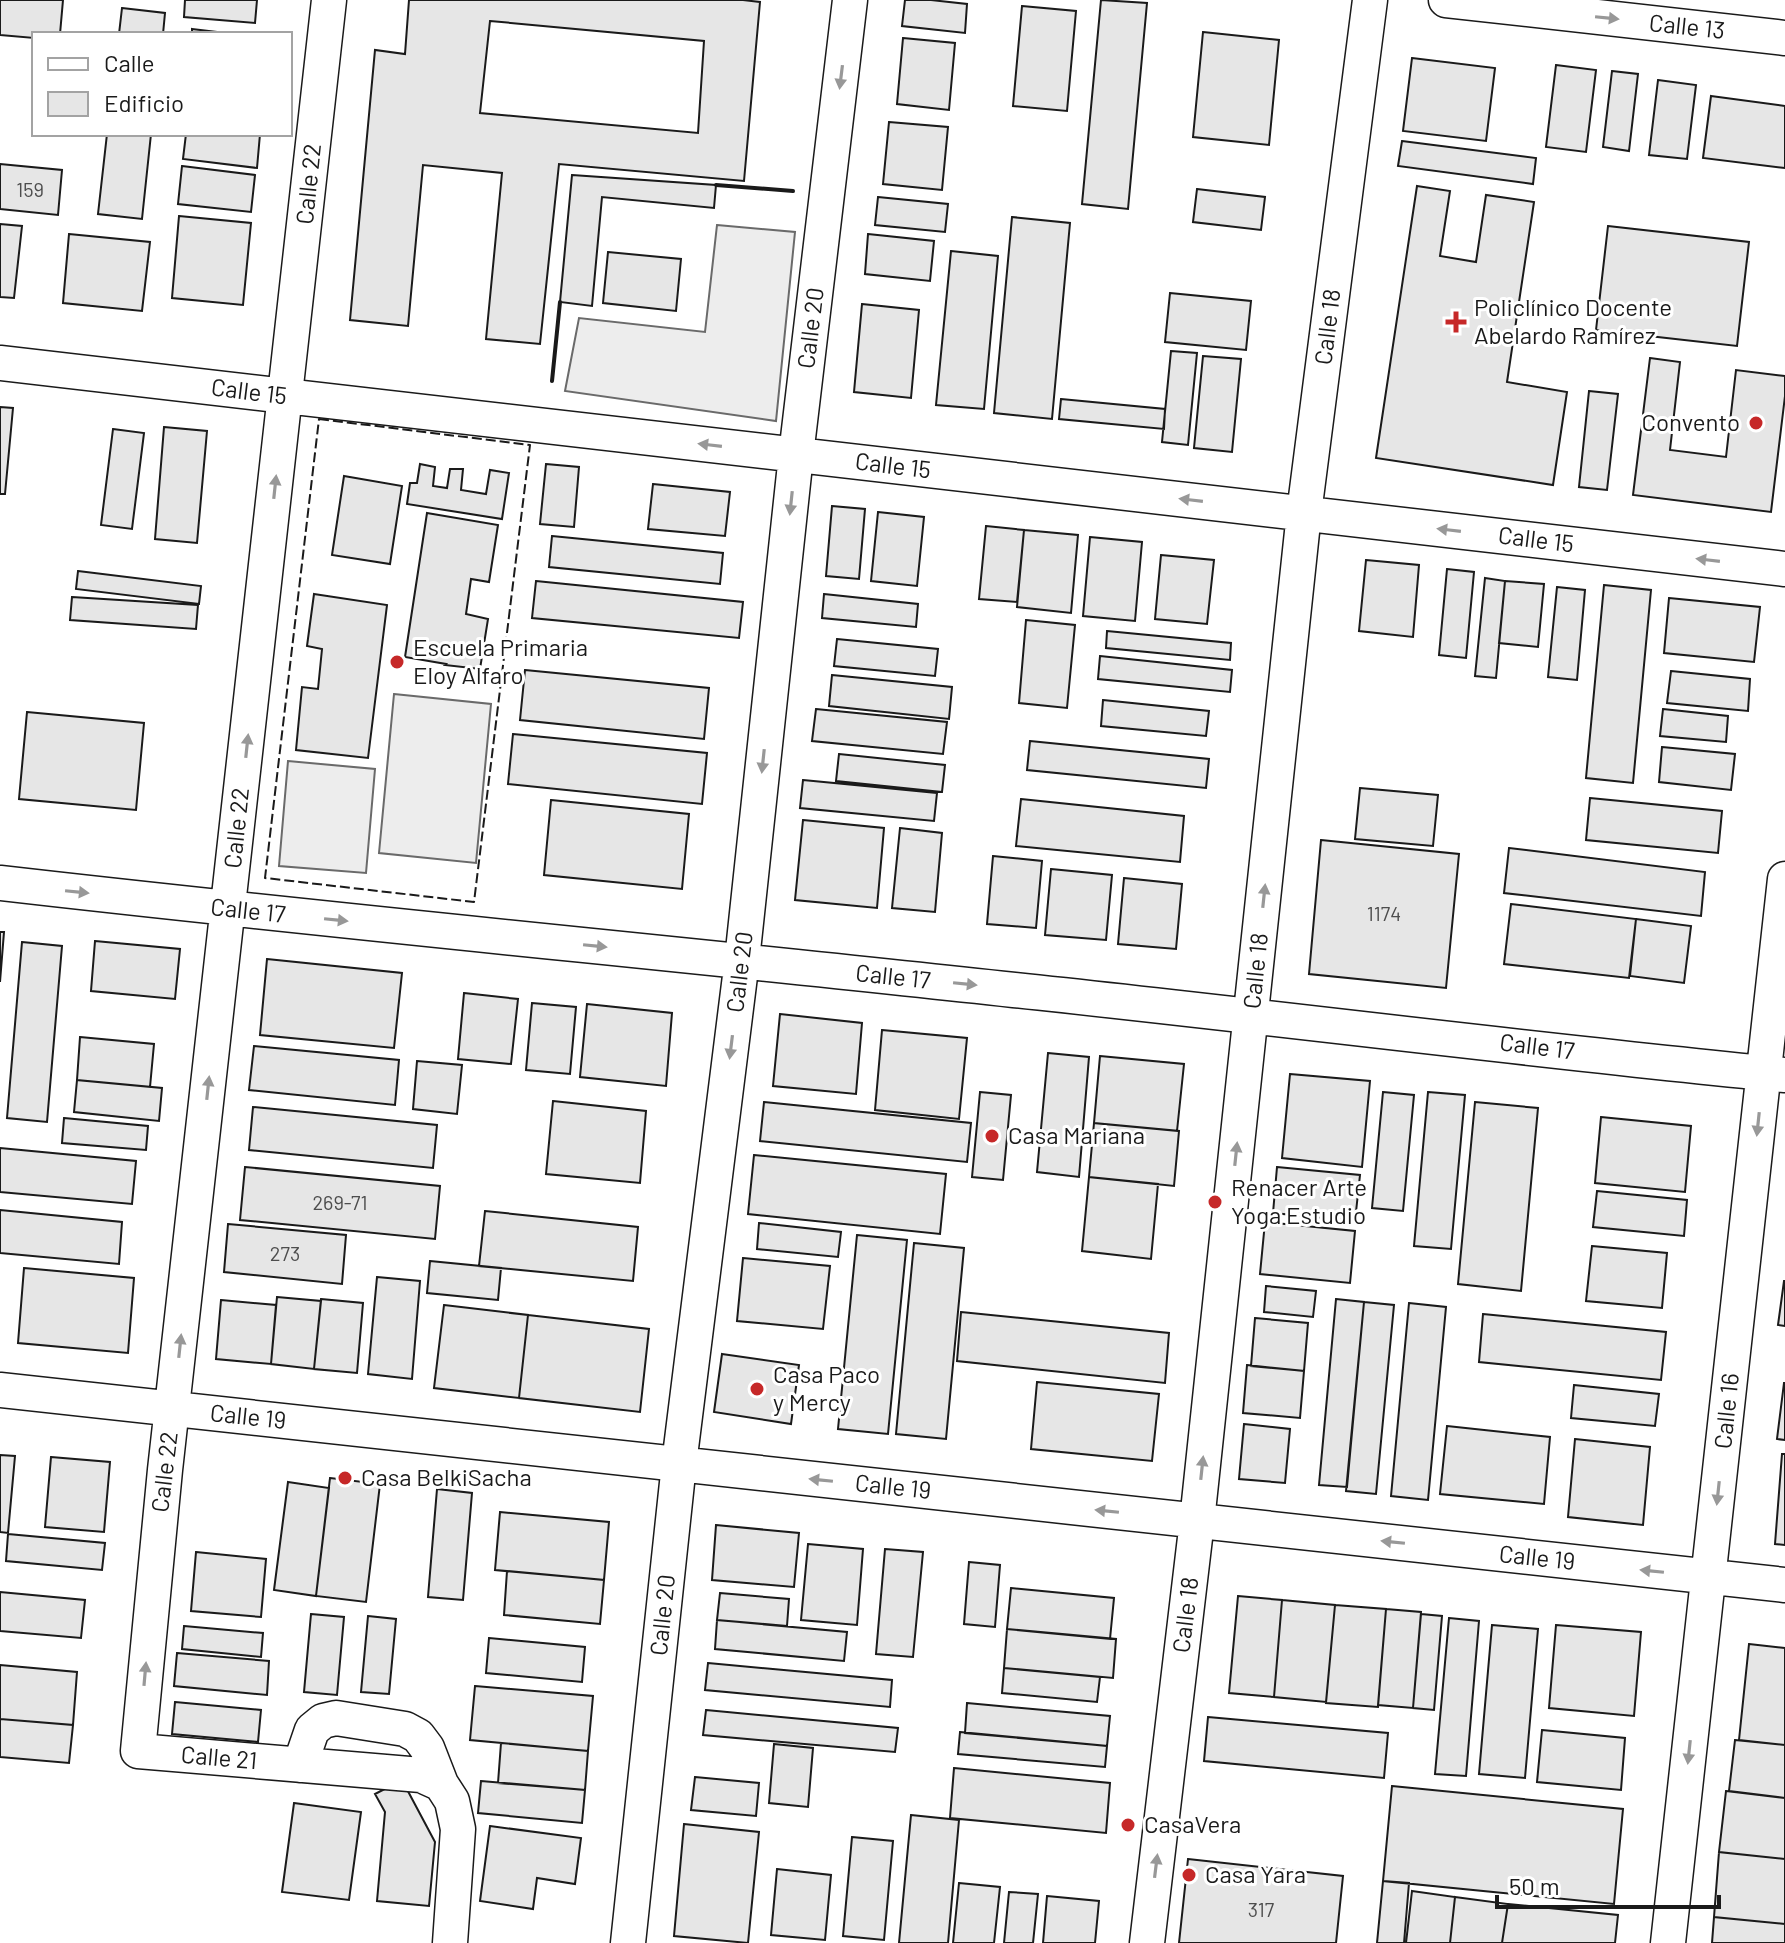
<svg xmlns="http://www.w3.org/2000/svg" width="1785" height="1943" font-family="Barlow,sans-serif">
	<rect width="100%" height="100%" fill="#fff"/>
	<path fill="#ededed" stroke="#6a6a6a" stroke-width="2" d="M717 225 795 232 776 421 565 391 579 318 705 332Z
		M394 694 491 704 476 863 379 853Z
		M288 761 375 769 366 873 279 866Z"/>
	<path fill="#e6e6e6" stroke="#1a1a1a" stroke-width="2" fill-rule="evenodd" d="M0 0H63L60 34H34V38L0 35Z
		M185 0H257L255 23 184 17Z
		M409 0H743L760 2 744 181 559 164 540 344 486 339 502 173 423 165 408 326 350 320 375 50 405 54ZM490 21 704 41 698 133 480 113Z
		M905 0H931L967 4 965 33 902 26Z
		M1101 0 1147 3 1128 209 1082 204Z
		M1022 6 1076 11 1067 111 1013 106Z
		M122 8 165 13 163 34H119Z
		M192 29 234 34H192Z
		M1203 32 1279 40 1269 145 1193 137Z
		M903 38 955 43 949 110 897 104Z
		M1412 58 1495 68 1486 141 1403 131Z
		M1556 65 1596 70 1586 152 1546 147Z
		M1612 71 1638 74 1629 151 1603 147Z
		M1658 80 1696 85 1687 159 1649 155Z
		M1711 96 1785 106V168L1703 158Z
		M889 122 948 127 942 190 883 184Z
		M107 134H151L142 219 98 214Z
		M186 134H260L257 168 183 159Z
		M1402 141 1536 158 1533 184 1398 166Z
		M0 164 62 170 58 215 0 209Z
		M182 166 255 175 251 212 178 204Z
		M572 175 716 185 714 208 602 197 592 306 560 302Z
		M1417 186 1450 191 1440 256 1476 262 1486 195 1534 202 1507 382 1567 392 1553 485 1376 458Z
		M1197 189 1265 197 1261 230 1193 222Z
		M878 197 948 204 945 232 875 225Z
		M179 216 251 223 243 305 172 298Z
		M1012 217 1070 223 1052 419 994 413Z
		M0 224 22 226 14 298 0 297Z
		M1608 226 1749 242 1737 346 1596 330Z
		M69 234 150 242 142 311 63 303Z
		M868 234 934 241 930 281 865 274Z
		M951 251 998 256 984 409 936 405Z
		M608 252 681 259 676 311 603 303Z
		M1170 293 1251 301 1246 350 1165 342Z
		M862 304 919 310 911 398 854 392Z
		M1171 351 1197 353 1188 445 1162 442Z
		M1203 356 1241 359 1232 452 1194 448Z
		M1650 358 1680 362 1670 450 1726 457 1736 370 1785 376V396L1771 512 1633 495Z
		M1589 391 1618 394 1607 490 1579 487Z
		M1061 399 1165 409 1164 429 1059 419Z
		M0 407 13 408 5 494H0Z
		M164 427 207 431 197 543 155 539Z
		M113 429 144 433 132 529 101 525Z
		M420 464 435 467 433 486 447 488 450 469H463L461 490 486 494 490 470 509 473 502 519 407 504 410 483H417Z
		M546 464 579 467 574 527 540 524Z
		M344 476 402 486 390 564 332 555Z
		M653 484 730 492 725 536 648 529Z
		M832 506 865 509 859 579 826 576Z
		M878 512 924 517 917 586 871 581Z
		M427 513 498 525 489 582 471 579 466 614 488 619 480 669 445 665 446 664 405 657Z
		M986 526 1024 530 1017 602 979 599Z
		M1024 530 1078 535 1071 613 1017 607Z
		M552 536 723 553 720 584 549 567Z
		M1090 537 1142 542 1135 621 1083 616Z
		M1161 555 1214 560 1207 624 1155 619Z
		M1366 560 1419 565 1413 637 1359 631Z
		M1447 569 1474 572 1466 658 1439 655Z
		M78 571 201 586 199 604 76 589Z
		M1485 578 1505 581 1496 678 1475 676Z
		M536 581 743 602 739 638 532 618Z
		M1505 581 1544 584 1538 647 1499 643Z
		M1604 585 1651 590 1633 783 1586 778Z
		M1557 587 1585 590 1577 680 1548 677Z
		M314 594 387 605 368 758 296 750 302 687 318 689 322 649 307 646Z
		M824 594 918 604 916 627 822 618Z
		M72 597 198 605 196 629 70 620Z
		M1669 598 1760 607 1754 662 1664 653Z
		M1026 620 1075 625 1067 708 1019 703Z
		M1107 631 1231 643 1230 660 1106 648Z
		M837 639 938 649 935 676 834 666Z
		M1100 656 1232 670 1230 692 1098 679Z
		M525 670 709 688 704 739 520 720Z
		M1671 671 1750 679 1748 711 1667 703Z
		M832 675 952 687 949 719 829 706Z
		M1103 700 1209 711 1206 736 1101 726Z
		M816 709 947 722 943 754 812 741Z
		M1663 709 1728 716 1726 742 1660 736Z
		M27 712 144 723 136 810 19 799Z
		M513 734 707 753 702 804 508 784Z
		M1030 741 1209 759 1206 788 1027 770Z
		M1662 747 1735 754 1731 790 1659 782Z
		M839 754 945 765 942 792 836 781Z
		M803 780 937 793 934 821 800 808Z
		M1360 788 1438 795 1433 846 1355 839Z
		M1590 798 1722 811 1718 853 1586 840Z
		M1021 799 1184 816 1180 862 1016 846Z
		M551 800 689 814 682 889 544 875Z
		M803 820 884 828 877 908 795 900Z
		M900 828 942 833 935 912 892 908Z
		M1321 840 1459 854 1446 988 1309 974Z
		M1509 848 1705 872 1701 916 1504 893Z
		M993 856 1042 861 1036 928 987 924Z
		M1051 869 1112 875 1106 940 1045 935Z
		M1124 878 1182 884 1176 949 1118 944Z
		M1511 904 1636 919 1629 978 1504 964Z
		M1636 919 1691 926 1684 983 1630 976Z
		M0 932H4L0 982Z
		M95 941 180 949 175 999 91 991Z
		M22 942 62 946 47 1122 7 1118Z
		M267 959 402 973 394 1048 260 1035Z
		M464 993 518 999 511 1064 458 1059Z
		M532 1003 576 1007 570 1074 526 1070Z
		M587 1004 672 1013 666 1086 580 1077Z
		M780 1014 862 1023 856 1094 773 1086Z
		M882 1030 967 1038 959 1119 875 1110Z
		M80 1037 154 1044 150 1087 77 1080Z
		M254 1046 399 1060 395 1105 249 1090Z
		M1048 1053 1089 1057 1079 1177 1037 1172Z
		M1100 1056 1184 1064 1177 1131 1094 1123Z
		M417 1061 462 1065 457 1114 413 1109Z
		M1290 1074 1370 1081 1362 1167 1282 1158Z
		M77 1080 162 1088 159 1121 74 1112Z
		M980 1092 1011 1095 1003 1180 972 1177Z
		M1383 1092 1414 1095 1403 1211 1372 1208Z
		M1428 1092 1465 1095 1451 1249 1414 1246Z
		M553 1101 646 1111 640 1183 546 1174Z
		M764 1102 971 1123 967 1162 760 1141Z
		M1475 1102 1538 1108 1521 1291 1458 1284Z
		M253 1107 437 1125 433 1168 249 1150Z
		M1601 1117 1691 1126 1685 1192 1595 1183Z
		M64 1118 148 1126 146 1150 62 1143Z
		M1094 1123 1179 1131 1174 1186 1089 1177Z
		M0 1148 136 1161 132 1204 0 1192Z
		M754 1155 946 1174 940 1234 748 1214Z
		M245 1167 440 1186 435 1239 240 1220Z
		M1277 1167 1360 1175 1355 1221 1273 1213Z
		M1089 1177 1158 1184 1151 1259 1082 1251Z
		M1597 1191 1687 1200 1684 1236 1593 1227Z
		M0 1210 122 1222 119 1264 0 1253Z
		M485 1211 638 1227 633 1281 479 1266Z
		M1265 1222 1355 1231 1350 1283 1260 1274Z
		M759 1223 841 1232 838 1257 757 1249Z
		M228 1224 346 1235 342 1284 224 1272Z
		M857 1235 907 1240 888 1434 838 1429Z
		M914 1243 964 1248 946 1439 896 1434Z
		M1592 1246 1667 1253 1662 1308 1586 1301Z
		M743 1258 830 1266 823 1329 737 1321Z
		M430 1261 501 1268 498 1300 427 1293Z
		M24 1268 134 1278 128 1353 18 1343Z
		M377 1277 420 1281 412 1379 368 1374Z
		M1784 1281H1785V1326L1778 1325Z
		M1266 1286 1316 1291 1313 1317 1264 1312Z
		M277 1297 321 1301 314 1369 271 1364Z
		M321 1299 363 1303 357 1373 314 1369Z
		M1336 1299 1364 1302 1347 1487 1319 1485Z
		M221 1300 276 1305 271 1364 216 1359Z
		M1364 1302 1394 1305 1376 1494 1346 1491Z
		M1409 1303 1446 1307 1428 1500 1391 1496Z
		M444 1305 528 1315 519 1398 434 1388Z
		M961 1312 1169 1333 1165 1383 957 1361Z
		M1483 1314 1666 1332 1661 1380 1479 1362Z
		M528 1315 649 1329 640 1412 519 1398Z
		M1255 1318 1308 1323 1304 1371 1251 1366Z
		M722 1354 799 1365 791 1424 714 1412Z
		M1247 1365 1304 1371 1300 1418 1243 1413Z
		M1037 1382 1159 1394 1152 1461 1031 1449Z
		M1784 1383H1785V1440L1777 1439Z
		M1574 1385 1659 1394 1655 1426 1571 1418Z
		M1244 1424 1290 1429 1285 1483 1239 1479Z
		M1447 1426 1550 1437 1544 1504 1440 1494Z
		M1575 1439 1650 1447 1643 1525 1568 1517Z
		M1782 1454H1785V1545L1775 1544Z
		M0 1455 15 1456 8 1533 0 1532Z
		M51 1457 110 1462 104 1532 45 1527Z
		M330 1478 380 1484 366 1602 316 1596Z
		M288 1482 329 1488 316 1596 274 1590Z
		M437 1489 472 1493 463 1600 428 1597Z
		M500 1512 609 1522 604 1580 495 1570Z
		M716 1525 799 1533 794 1587 712 1580Z
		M8 1534 105 1543 102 1570 6 1561Z
		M808 1544 863 1549 857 1625 801 1620Z
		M885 1549 923 1552 913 1657 876 1654Z
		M196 1552 266 1559 261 1617 191 1611Z
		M969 1562 1000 1565 995 1627 964 1624Z
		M507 1571 604 1580 600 1624 504 1615Z
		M1011 1588 1114 1598 1110 1639 1007 1629Z
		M0 1592 85 1600 81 1638 0 1631Z
		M720 1593 789 1599 787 1626 717 1620Z
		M1238 1596 1282 1600 1274 1697 1229 1693Z
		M1282 1600 1335 1605 1326 1702 1274 1697Z
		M1335 1605 1386 1609 1378 1707 1326 1703Z
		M1386 1609 1421 1612 1413 1708 1378 1705Z
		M311 1614 344 1617 337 1695 304 1692Z
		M1421 1614 1442 1616 1434 1710 1413 1708Z
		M368 1616 396 1619 389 1694 361 1692Z
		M1449 1618 1479 1621 1466 1776 1435 1774Z
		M717 1620 847 1632 844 1661 715 1649Z
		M1492 1625 1538 1629 1525 1778 1479 1774Z
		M1556 1625 1641 1632 1634 1716 1549 1708Z
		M184 1626 263 1633 261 1657 182 1649Z
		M1007 1629 1116 1639 1113 1678 1004 1668Z
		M489 1638 585 1647 582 1682 486 1673Z
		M1749 1644 1785 1648V1745L1739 1740Z
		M177 1653 269 1661 267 1695 174 1686Z
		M708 1663 892 1680 890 1707 705 1690Z
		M0 1665 77 1672 73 1725 0 1719Z
		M1004 1668 1100 1677 1097 1702 1002 1693Z
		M475 1686 593 1696 588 1751 470 1740Z
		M175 1702 261 1710 258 1742 172 1734Z
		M967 1703 1110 1716 1107 1746 965 1733Z
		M706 1710 898 1728 895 1752 703 1735Z
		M1208 1717 1388 1733 1384 1778 1204 1761Z
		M0 1719 73 1725 69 1763 0 1757Z
		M1542 1730 1625 1738 1621 1790 1537 1782Z
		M960 1732 1107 1746 1105 1767 958 1754Z
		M1735 1740 1785 1745V1798L1729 1791Z
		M501 1743 588 1751 585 1790 498 1783Z
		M774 1744 813 1748 808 1807 769 1803Z
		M954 1768 1110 1783 1106 1833 950 1818Z
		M695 1777 759 1783 756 1816 691 1810Z
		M402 1780 435 1842 429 1906 377 1901 385 1812 375 1794Z
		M481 1781 585 1790 582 1823 478 1813Z
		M1392 1786 1623 1809 1614 1904 1383 1881Z
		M1726 1791 1785 1798V1859L1719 1852Z
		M294 1803 361 1812 349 1900 282 1892Z
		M911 1815 959 1820 948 1943H899Z
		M684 1824 759 1832 748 1943 674 1936Z
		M490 1826 581 1838 575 1884 537 1878 533 1909 480 1901Z
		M852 1837 893 1841 884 1940 843 1936Z
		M1719 1852 1785 1859V1924L1714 1917Z
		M1188 1859 1343 1876 1336 1943H1179Z
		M777 1869 831 1875 825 1940 771 1935Z
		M1383 1881 1409 1883 1404 1943H1377Z
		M959 1883 1000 1887 994 1943H953Z
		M1412 1891 1455 1897 1450 1943H1406Z
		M1009 1892 1038 1894 1033 1943H1004Z
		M1047 1896 1099 1901 1095 1943H1043Z
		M1455 1897 1508 1904 1502 1943H1450Z
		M1508 1904 1618 1915 1615 1943H1502Z
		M1714 1917 1785 1924V1943H1712Z"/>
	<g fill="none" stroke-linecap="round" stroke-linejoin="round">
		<defs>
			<path id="minor" d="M329 0 165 1470 138 1751 421 1775 441 1784 452 1801 458 1829 450 1943
				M1446 0 1785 38
				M0 363 1785 569
				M0 883C338 922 676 953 1014 990 1271 1017 1528 1050 1785 1075
				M0 1390 1785 1585
				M300 1765 312 1730 323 1721 336 1718 405 1729 418 1736 427 1748 441 1784
				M628 1943 679 1464 742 960 796 455 850 0
				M1147 1943 1197 1521 1304 513 1370 0
				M1668 1943 1785 879"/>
		</defs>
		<use href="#minor" stroke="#1a1a1a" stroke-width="37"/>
		<use href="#minor" stroke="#fff" stroke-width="34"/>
		<path stroke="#1a1a1a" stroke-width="2" stroke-dasharray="10 4" stroke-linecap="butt" d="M319 419 530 445 474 902 265 878Z"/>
		<path stroke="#1a1a1a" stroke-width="4" d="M716 185 793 191
			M552 381 560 302"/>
	</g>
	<defs><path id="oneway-solid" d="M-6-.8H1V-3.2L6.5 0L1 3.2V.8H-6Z" transform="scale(2)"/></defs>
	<g fill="#989898">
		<use href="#oneway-solid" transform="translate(1607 18) rotate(6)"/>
		<use href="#oneway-solid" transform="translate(841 77) rotate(97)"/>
		<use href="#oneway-solid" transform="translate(710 445) rotate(-173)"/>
		<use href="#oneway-solid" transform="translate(275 487) rotate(-84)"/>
		<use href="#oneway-solid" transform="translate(1191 500) rotate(-173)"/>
		<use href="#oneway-solid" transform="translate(791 503) rotate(96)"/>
		<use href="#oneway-solid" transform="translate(1449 530) rotate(-173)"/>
		<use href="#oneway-solid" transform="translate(1708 560) rotate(-173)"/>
		<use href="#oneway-solid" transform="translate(247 746) rotate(-84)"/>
		<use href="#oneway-solid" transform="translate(763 761) rotate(96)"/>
		<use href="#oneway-solid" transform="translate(77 892) rotate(6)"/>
		<use href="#oneway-solid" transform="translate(1264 896) rotate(-84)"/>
		<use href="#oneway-solid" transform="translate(336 920) rotate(6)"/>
		<use href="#oneway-solid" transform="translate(595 946) rotate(6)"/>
		<use href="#oneway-solid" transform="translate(965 984) rotate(6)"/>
		<use href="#oneway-solid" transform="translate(731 1047) rotate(97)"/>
		<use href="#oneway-solid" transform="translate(208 1088) rotate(-84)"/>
		<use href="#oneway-solid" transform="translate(1758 1124) rotate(96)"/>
		<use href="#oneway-solid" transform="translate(1236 1154) rotate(-84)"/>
		<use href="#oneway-solid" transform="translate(180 1346) rotate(-84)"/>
		<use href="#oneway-solid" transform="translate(1202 1468) rotate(-84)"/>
		<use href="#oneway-solid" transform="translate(821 1480) rotate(-174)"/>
		<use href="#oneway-solid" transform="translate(1718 1493) rotate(96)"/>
		<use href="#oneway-solid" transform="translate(1107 1511) rotate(-174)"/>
		<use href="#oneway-solid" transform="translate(1393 1542) rotate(-174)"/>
		<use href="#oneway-solid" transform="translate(1652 1571) rotate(-174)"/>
		<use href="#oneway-solid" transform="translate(145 1674) rotate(-85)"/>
		<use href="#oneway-solid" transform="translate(1689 1752) rotate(96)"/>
		<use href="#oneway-solid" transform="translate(1156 1866) rotate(-83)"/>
	</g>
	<g fill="#c62828" stroke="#fff" stroke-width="3">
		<path d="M1452 310h8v8h8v8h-8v8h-8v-8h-8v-8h8z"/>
		<circle cx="1756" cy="423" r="8"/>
		<circle cx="397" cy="662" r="8"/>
		<circle cx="992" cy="1136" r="8"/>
		<circle cx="1215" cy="1202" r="8"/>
		<circle cx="757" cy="1389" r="8"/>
		<circle cx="345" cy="1478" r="8"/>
		<circle cx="1128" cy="1825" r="8"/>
		<circle cx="1189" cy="1875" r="8"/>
	</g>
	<g text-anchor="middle" stroke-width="6" stroke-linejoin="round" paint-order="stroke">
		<g font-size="20" fill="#4d4d4d">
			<text x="30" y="197">159</text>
			<text x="1384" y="921">1174</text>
			<text x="340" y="1210">269-71</text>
			<text x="285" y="1261">273</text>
			<text x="1261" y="1917">317</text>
		</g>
		<g font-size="24" fill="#1a1a1a" stroke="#fff">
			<text transform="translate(1687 27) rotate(6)" y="8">Calle 13</text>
			<text transform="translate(309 184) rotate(-84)" y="8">Calle 22</text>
			<text transform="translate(1328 327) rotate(-83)" y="8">Calle 18</text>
			<text transform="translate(811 328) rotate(-83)" y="8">Calle 20</text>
			<text transform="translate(249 392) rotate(7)" y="8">Calle 15</text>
			<text transform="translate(893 466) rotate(7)" y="8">Calle 15</text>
			<text transform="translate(1536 540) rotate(7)" y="8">Calle 15</text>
			<text transform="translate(237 828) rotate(-84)" y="8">Calle 22</text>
			<text transform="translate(248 911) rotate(6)" y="8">Calle 17</text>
			<text transform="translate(1256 971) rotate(-84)" y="8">Calle 18</text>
			<text transform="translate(740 972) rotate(-83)" y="8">Calle 20</text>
			<text transform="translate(893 977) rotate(6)" y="8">Calle 17</text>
			<text transform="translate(1537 1047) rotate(7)" y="8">Calle 17</text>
			<text transform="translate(1727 1411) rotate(-84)" y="8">Calle 16</text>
			<text transform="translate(248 1417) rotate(6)" y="8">Calle 19</text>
			<text transform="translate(165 1472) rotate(-83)" y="8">Calle 22</text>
			<text transform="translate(893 1487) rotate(6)" y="8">Calle 19</text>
			<text transform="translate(1537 1558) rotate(6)" y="8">Calle 19</text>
			<text transform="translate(663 1615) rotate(-84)" y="8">Calle 20</text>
			<text transform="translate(1186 1615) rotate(-83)" y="8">Calle 18</text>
			<text transform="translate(219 1758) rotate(5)" y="8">Calle 21</text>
		</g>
		<g font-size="24" fill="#1a1a1a" stroke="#fff" text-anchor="start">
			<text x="1474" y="316">Policlínico Docente<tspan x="1474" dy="28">Abelardo Ramírez</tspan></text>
			<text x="1740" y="431" text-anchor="end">Convento</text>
			<text x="413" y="656">Escuela Primaria<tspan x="413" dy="28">Eloy Alfaro</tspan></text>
			<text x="1008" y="1144">Casa Mariana</text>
			<text x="1231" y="1196">Renacer Arte<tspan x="1231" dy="28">Yoga Estudio</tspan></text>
			<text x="773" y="1383">Casa Paco<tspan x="773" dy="28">y Mercy</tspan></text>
			<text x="361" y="1486">Casa BelkiSacha</text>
			<text x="1144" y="1833">CasaVera</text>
			<text x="1205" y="1883">Casa Yara</text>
		</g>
	</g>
	<rect x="32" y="32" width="260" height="104" fill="#ffffff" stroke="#a3a3a3" stroke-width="2"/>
	<rect x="48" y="58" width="40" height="12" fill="#ffffff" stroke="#a3a3a3" stroke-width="2"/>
	<text x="104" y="72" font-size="24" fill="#1a1a1a">Calle</text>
	<rect x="48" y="92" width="40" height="24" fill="#e6e6e6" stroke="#a3a3a3" stroke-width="2"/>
	<text x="104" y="112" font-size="24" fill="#1a1a1a">Edificio</text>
	<path d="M1497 1895v12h222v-12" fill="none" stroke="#1a1a1a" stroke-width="4"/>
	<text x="1509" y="1895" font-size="24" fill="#1a1a1a" stroke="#ffffff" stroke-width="6" paint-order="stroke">50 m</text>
</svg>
